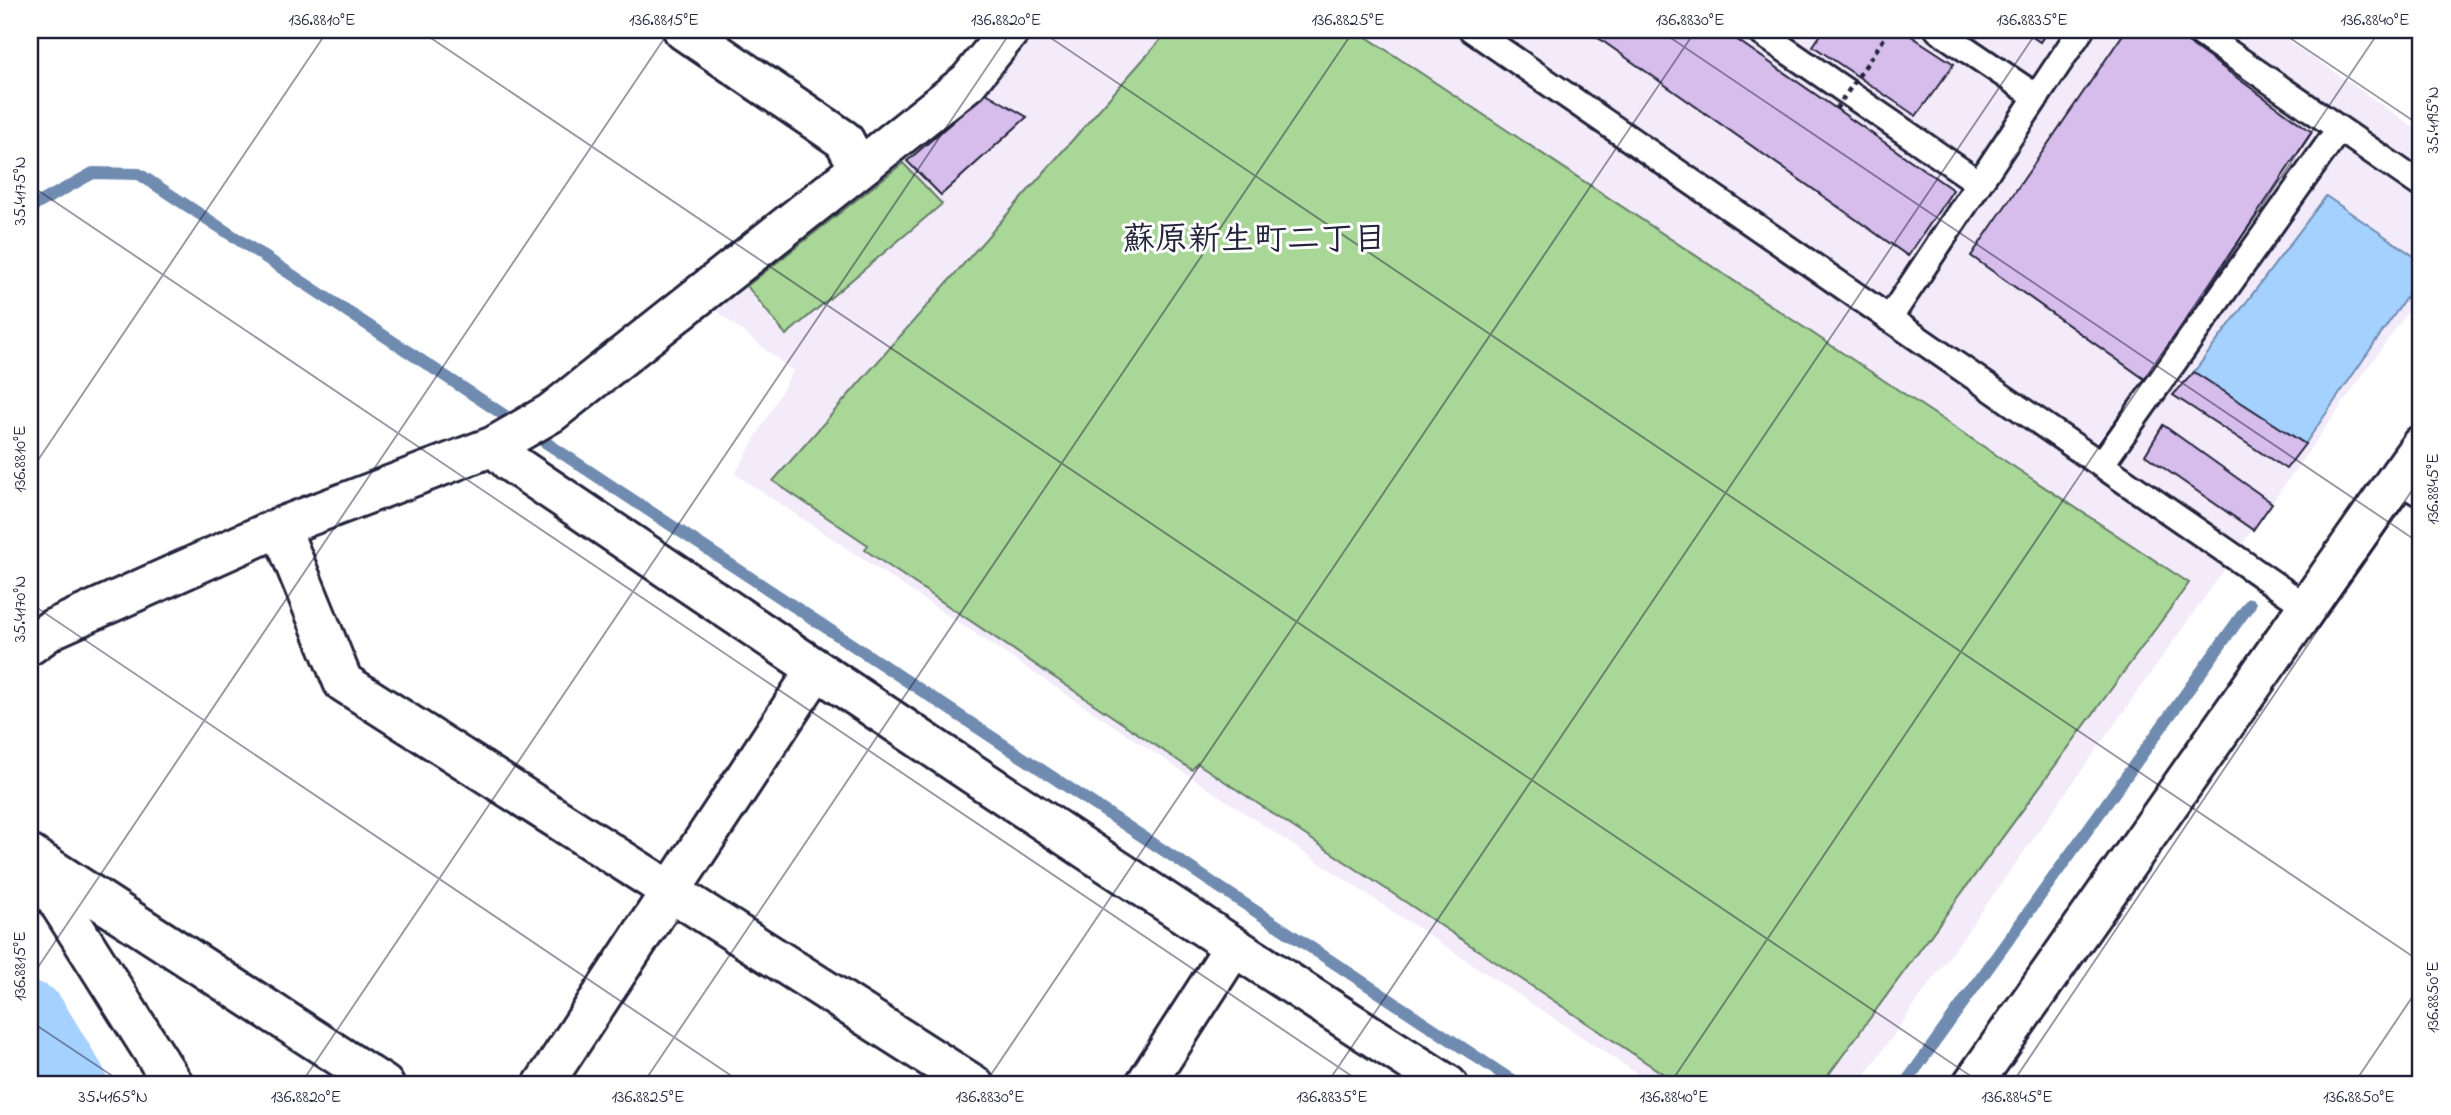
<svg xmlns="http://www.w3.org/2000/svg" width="2451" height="1115" font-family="'Indie Flower','Klee One',sans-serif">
	<rect width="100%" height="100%" fill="#fff"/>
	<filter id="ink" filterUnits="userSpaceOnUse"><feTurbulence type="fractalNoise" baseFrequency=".0143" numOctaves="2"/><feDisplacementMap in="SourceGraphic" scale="14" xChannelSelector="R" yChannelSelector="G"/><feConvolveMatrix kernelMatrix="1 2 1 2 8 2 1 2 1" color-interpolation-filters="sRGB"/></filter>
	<g filter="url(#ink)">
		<path fill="#f3ebf9" d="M1030 30H2274L2421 132V293L1858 1085H1654L735 474 793 371 708 304 1024 39Z"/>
		<path fill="#a8d797" stroke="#657c69" stroke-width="2" d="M1169 30H1356L2189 583 1821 1085H1680L1197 763 1192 770 865 550 868 545 773 481Z
			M903 163 942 204 786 335 747 286Z"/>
		<path fill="#a4d1fe" stroke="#708bb0" stroke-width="2" d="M2326 196 2421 261V276L2305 444 2194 372Z"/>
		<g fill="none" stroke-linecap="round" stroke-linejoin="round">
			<path stroke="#708bb0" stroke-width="12" d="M30 208 93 173 139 174 1519 1085
				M1904 1085 2250 604"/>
			<path stroke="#a4d1fe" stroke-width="75" d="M30 1019 70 1085"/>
		</g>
		<path fill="#d6bdec" stroke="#22223b" stroke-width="2" d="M1587 30H1723L1953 190 1908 256Z
			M1824 30H1902L1954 64 1916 116 1813 46Z
			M2022 30H2048L2040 42Z
			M2126 30H2171L2312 132 2146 380 1971 256Z
			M986 93 1027 117 941 195 907 161Z
			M2194 372 2305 444 2286 469 2173 395Z
			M2163 425 2272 503 2253 530 2145 455Z"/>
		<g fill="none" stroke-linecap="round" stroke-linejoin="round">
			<defs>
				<path id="lane" d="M1472 30 2307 607
					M1757 30 1979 183
					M1938 30 2037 97
					M2196 30 2421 185
					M1889 319 2081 30
					M2101 465 2339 129"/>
				<path id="street" d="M683 30 844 140 859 168
					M494 446 510 462C821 673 1132 883 1448 1085
					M280 527 343 682 974 1085
					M30 645 52 629 280 527 494 446 551 413 968 82 1010 30
					M30 855 384 1085
					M35 865 174 1085
					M543 1085 816 670
					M1145 1085 1233 948
					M1972 1085 2401 473"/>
				<path id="secondary" d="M2421 445 2401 473 2421 486"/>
			</defs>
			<use href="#lane" stroke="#22223b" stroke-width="30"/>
			<use href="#street" stroke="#22223b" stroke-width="44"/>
			<use href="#secondary" stroke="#22223b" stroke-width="44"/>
			<use href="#lane" stroke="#fff" stroke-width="24"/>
			<use href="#street" stroke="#fff" stroke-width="38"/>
			<use href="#secondary" stroke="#fff" stroke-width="38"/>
			<path stroke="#22223b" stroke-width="4.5" stroke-dasharray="5 5" stroke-linecap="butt" d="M1836 109 1890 30"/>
		</g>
	</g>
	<path fill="none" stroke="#22223b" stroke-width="2" stroke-opacity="0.45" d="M419 30 1984 1085M1039 30 2421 962M1659 30 2421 544M2278 30 2421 126M30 185 1365 1085M30 472 328 30M30 603 745 1085M30 979 670 30M30 1021 126 1085M300 1085 1012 30M642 1085 1354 30M984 1085 1696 30M1326 1085 2038 30M1669 1085 2380 30M2011 1085 2421 477M2353 1085 2421 984"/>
	<g text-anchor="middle" stroke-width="6" stroke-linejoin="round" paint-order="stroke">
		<g font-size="33" font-weight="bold" fill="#22223b" stroke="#fff">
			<text x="1254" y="249">蘇原新生町二丁目</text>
		</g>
	</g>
	<rect width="2451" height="1115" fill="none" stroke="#fff" stroke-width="77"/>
	<rect x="38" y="38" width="2374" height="1038" fill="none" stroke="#22223b" stroke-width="2.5"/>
	<g font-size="18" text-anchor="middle" fill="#22223b">
		<text x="322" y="25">136.8810°E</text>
		<text x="664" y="25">136.8815°E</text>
		<text x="1006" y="25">136.8820°E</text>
		<text x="1348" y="25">136.8825°E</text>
		<text x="1690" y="25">136.8830°E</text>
		<text x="2032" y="25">136.8835°E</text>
		<text x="2375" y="25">136.8840°E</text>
		<text transform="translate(2432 120) rotate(-90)" y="6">35.4195°N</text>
		<text transform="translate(19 191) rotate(-90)" y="6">35.4175°N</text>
		<text transform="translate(19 459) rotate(-90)" y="6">136.8810°E</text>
		<text transform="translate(2432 489) rotate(-90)" y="6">136.8845°E</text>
		<text transform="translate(19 609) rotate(-90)" y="6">35.4170°N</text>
		<text transform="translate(19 966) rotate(-90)" y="6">136.8815°E</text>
		<text transform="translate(2432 997) rotate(-90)" y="6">136.8850°E</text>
		<text x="113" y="1102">35.4165°N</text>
		<text x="306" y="1102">136.8820°E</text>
		<text x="648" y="1102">136.8825°E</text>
		<text x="990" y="1102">136.8830°E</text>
		<text x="1332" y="1102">136.8835°E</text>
		<text x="1674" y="1102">136.8840°E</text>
		<text x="2017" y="1102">136.8845°E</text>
		<text x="2359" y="1102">136.8850°E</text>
	</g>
</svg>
